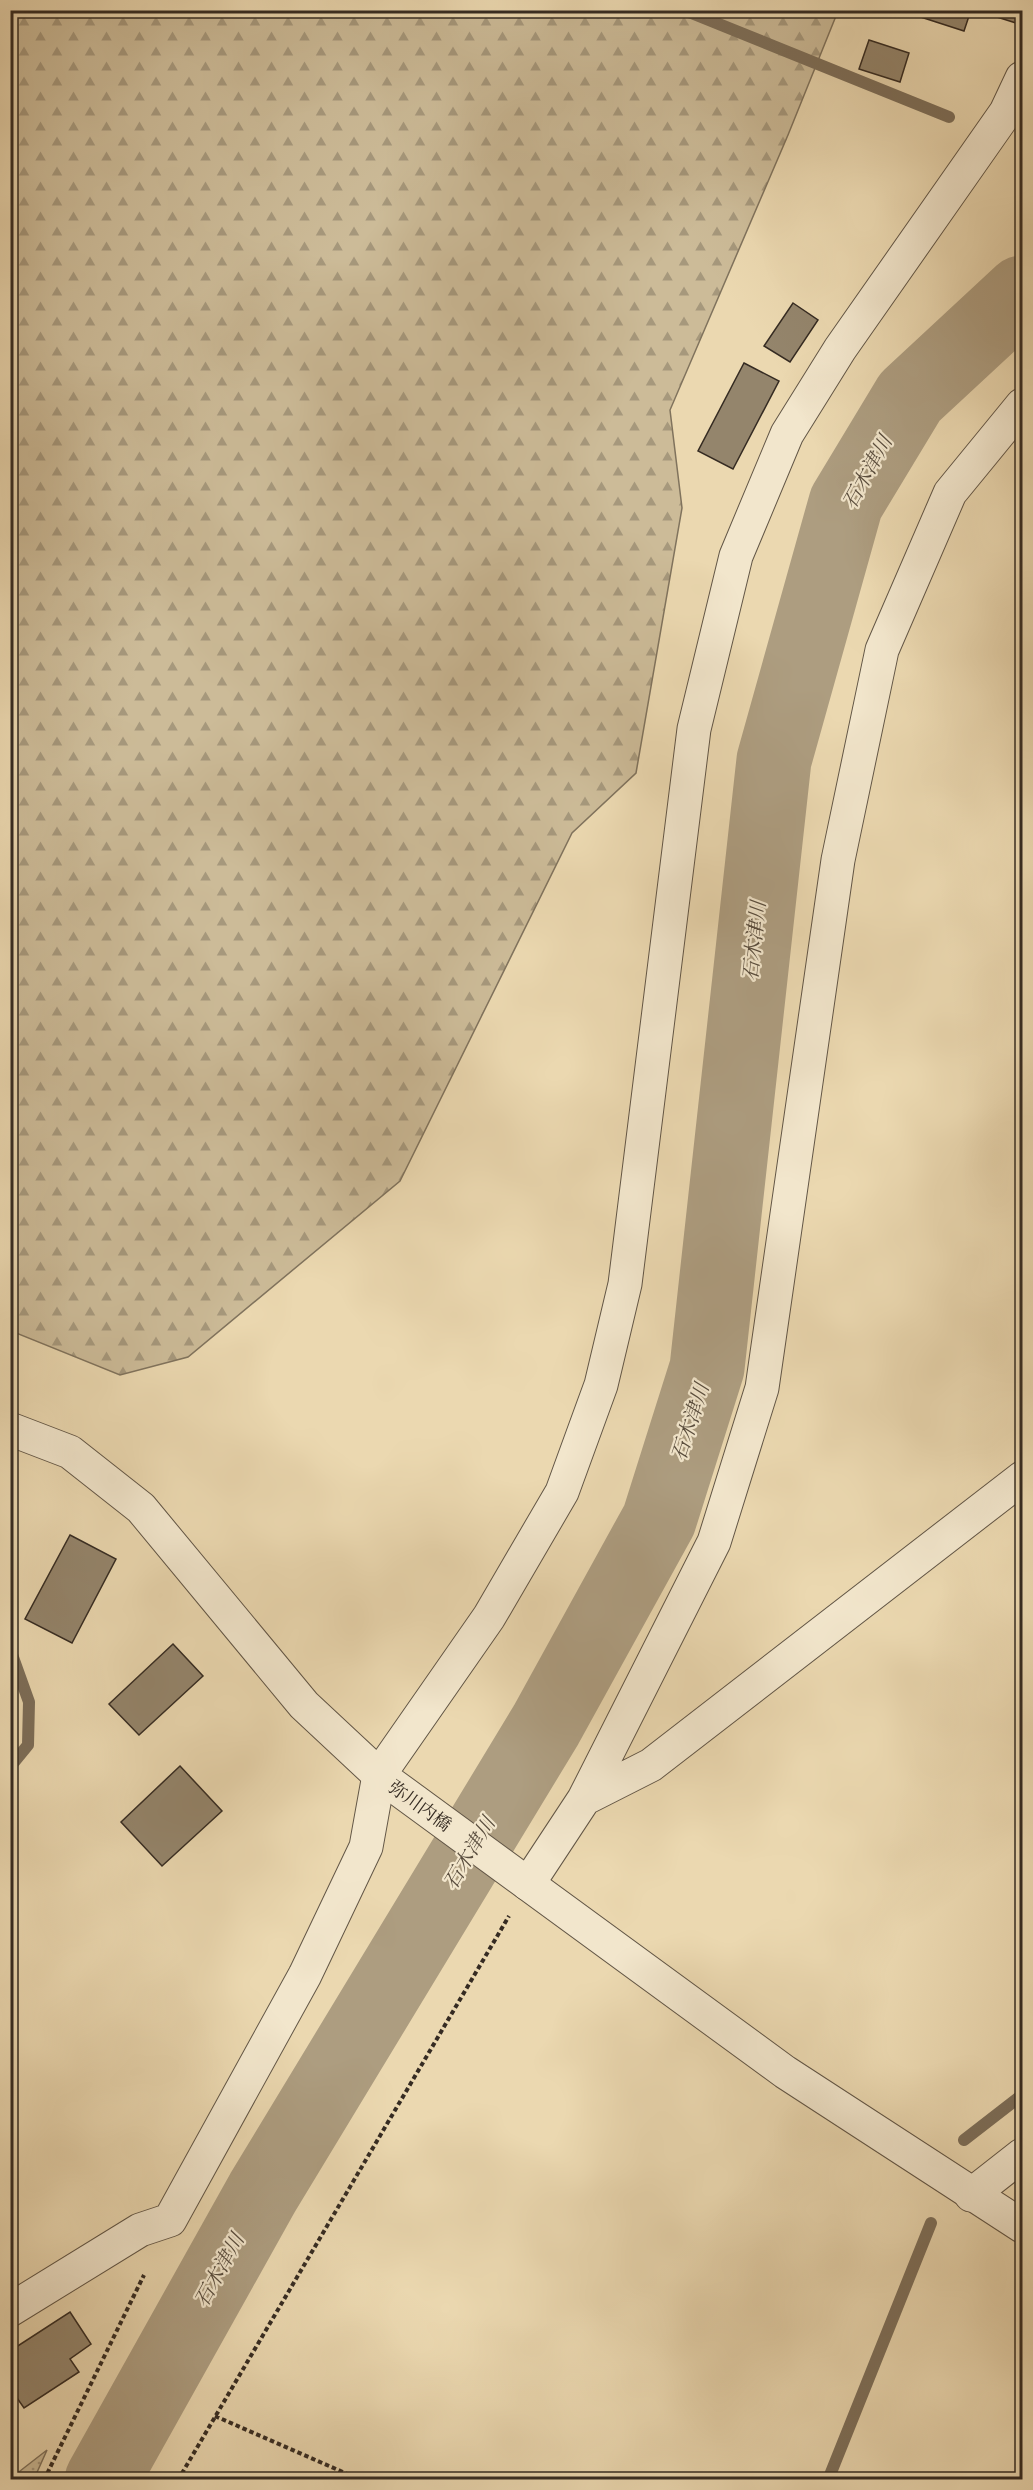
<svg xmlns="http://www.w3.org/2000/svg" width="1033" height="2490" font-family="'Gentium Book Plus','Noto Serif JP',serif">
	<defs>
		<pattern id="grass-dots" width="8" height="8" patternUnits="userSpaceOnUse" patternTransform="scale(1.5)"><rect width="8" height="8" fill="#ccbb98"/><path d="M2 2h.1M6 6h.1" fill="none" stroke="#a6987c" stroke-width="1.8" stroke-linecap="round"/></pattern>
		<pattern id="forest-firs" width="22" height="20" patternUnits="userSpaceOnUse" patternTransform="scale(1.5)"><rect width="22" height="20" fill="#ccbb98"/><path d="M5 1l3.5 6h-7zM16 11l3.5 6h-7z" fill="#a6987c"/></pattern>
	</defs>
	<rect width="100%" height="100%" fill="#ebd8b0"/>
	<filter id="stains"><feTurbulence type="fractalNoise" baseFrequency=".00333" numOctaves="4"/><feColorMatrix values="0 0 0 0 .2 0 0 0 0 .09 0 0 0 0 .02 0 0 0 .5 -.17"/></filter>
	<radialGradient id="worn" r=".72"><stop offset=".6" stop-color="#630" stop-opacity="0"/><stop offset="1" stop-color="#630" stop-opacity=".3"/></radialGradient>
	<path fill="url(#grass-dots)" stroke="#80735d" stroke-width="1.5" d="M47 2450 34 2479H11V2478Z"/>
	<path fill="url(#forest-firs)" stroke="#80735d" stroke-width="1.5" d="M11 10 838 11 788 135 670 410 682 508 636 773 572 833 400 1181 188 1357 120 1375 16 1333 11 1325Z"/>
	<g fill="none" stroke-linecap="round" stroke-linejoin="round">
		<path stroke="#7d6f5a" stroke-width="12" d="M684 10 949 117
			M1014 299 1022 277
			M10 1649 29 1702 28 1745 10 1767
			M964 2140 1022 2095
			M828 2480 931 2223"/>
		<path stroke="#ad9d80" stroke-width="75" d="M102 2480 263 2192 546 1725 659 1520 707 1368 774 760 846 503 910 397 1022 293"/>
	</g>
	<path fill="#94856c" stroke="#352b22" stroke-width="1.5" d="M899 10H971L964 31Z
		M984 10H1020L1016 23 984 13Z
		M869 40 909 53 900 82 859 69Z
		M793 303 818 320 790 362 764 346Z
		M744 363 779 381 733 469 698 451Z
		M70 1535 116 1559 72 1643 25 1619Z
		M173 1644 203 1676 139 1735 109 1704Z
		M180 1766 222 1811 162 1866 121 1822Z
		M70 2312 91 2344 70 2359 79 2372 24 2408 10 2388V2351Z"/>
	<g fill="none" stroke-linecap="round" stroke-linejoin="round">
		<defs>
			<path id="minor" d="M584 1799 714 1542 762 1388 838 860 882 650 950 493 1022 405
				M528 1884 584 1799 651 1765 1022 1478
				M971 2195 1022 2155
				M10 2310 140 2230 170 2220 305 1975 366 1847 379 1775"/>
			<path id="tertiary" d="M10 1429 70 1452 141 1508 304 1705 379 1775 785 2072 1022 2226
				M379 1775 489 1617 562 1492 601 1385 625 1284 694 729 736 556 787 434 840 349 1006 112 1022 78"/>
		</defs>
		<use href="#minor" stroke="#625646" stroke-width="35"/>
		<use href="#tertiary" stroke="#625646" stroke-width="35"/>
		<path stroke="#352b22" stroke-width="4" stroke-dasharray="4.5 3" stroke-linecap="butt" d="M215 2416 361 2480
			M44 2480 144 2275
			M178 2480 509 1916"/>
		<use href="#minor" stroke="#f2e6cc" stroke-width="33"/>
		<use href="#tertiary" stroke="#f2e6cc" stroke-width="33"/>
	</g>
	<g text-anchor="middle" stroke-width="4.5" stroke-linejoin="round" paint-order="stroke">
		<g font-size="18" fill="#352b22" stroke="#f2e6cc">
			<text transform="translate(420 1806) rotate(36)" y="6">弥川内橋</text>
		</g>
		<g font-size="20" font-style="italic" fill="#594d3e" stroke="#f2e6cc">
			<text transform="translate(867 472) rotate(-61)" y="7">石木津川</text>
			<text transform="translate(754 941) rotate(-84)" y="7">石木津川</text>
			<text transform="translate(690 1422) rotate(-72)" y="7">石木津川</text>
			<text transform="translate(469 1853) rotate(-59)" y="7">石木津川</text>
			<text transform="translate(219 2270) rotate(-61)" y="7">石木津川</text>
		</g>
	</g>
	<rect width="1033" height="2490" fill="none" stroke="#ebd8b0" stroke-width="36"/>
	<rect x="12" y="12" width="1009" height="2466" fill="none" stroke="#352b22" stroke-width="3"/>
	<rect x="18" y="18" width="997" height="2454" fill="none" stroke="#352b22" stroke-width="1.5"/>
	<rect width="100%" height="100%" filter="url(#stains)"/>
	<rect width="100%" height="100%" fill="url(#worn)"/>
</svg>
